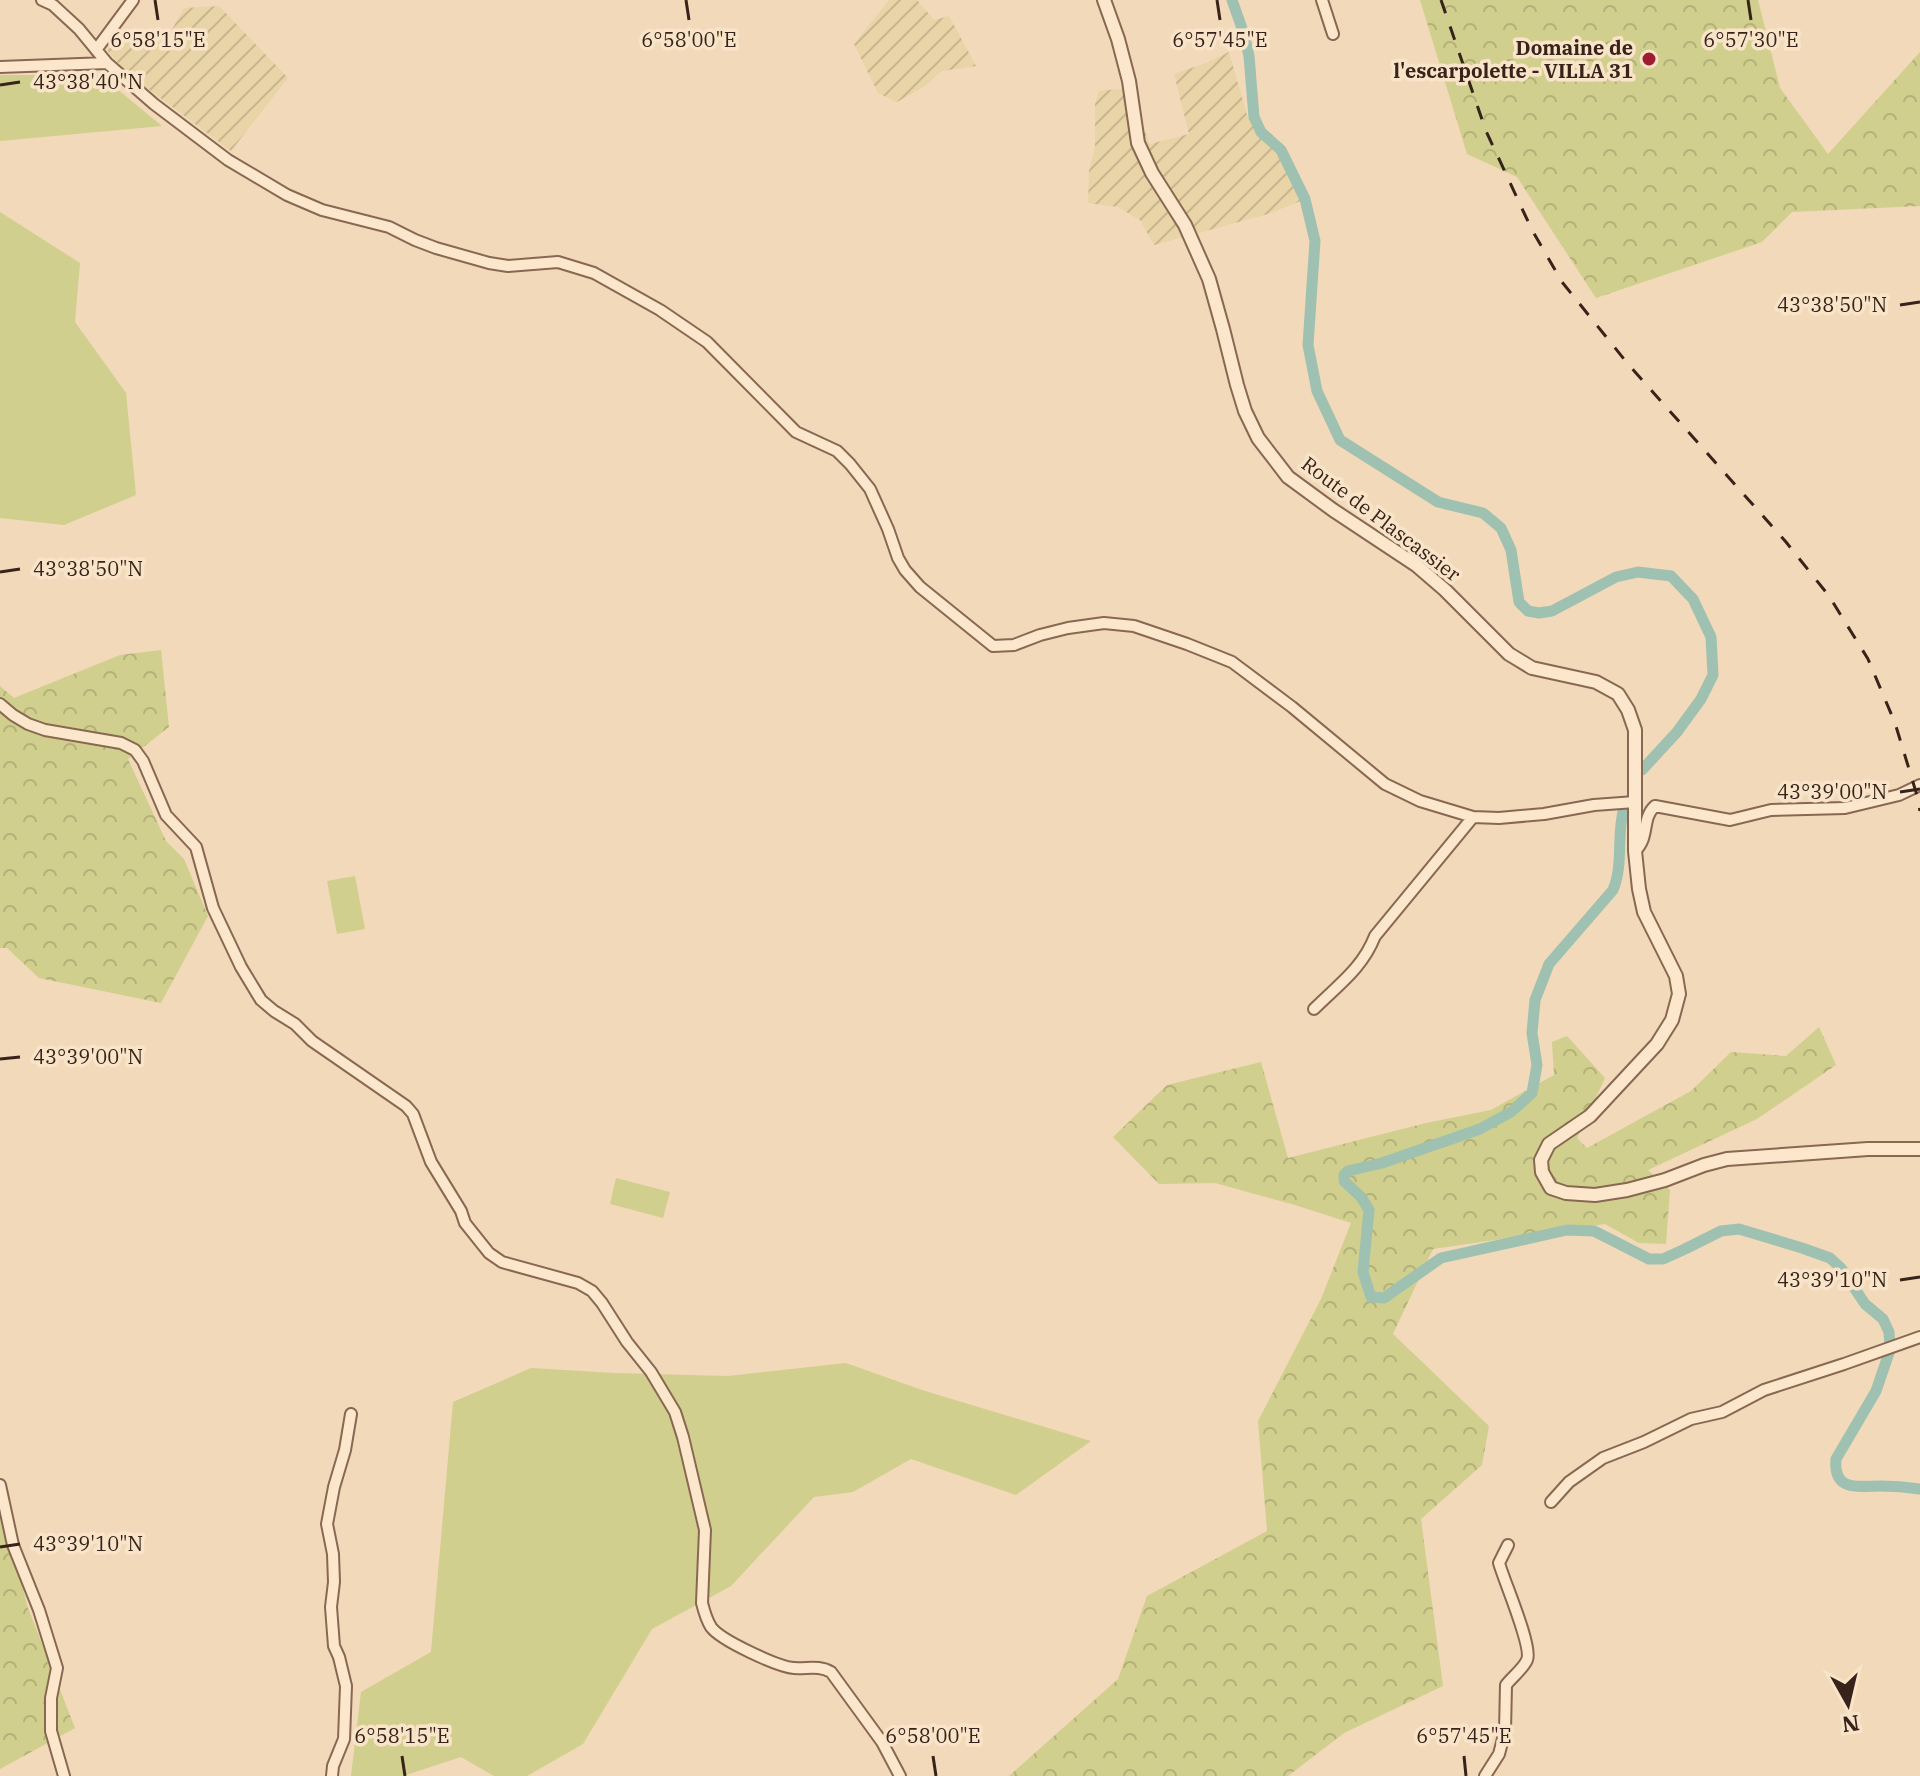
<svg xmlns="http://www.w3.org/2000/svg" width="1920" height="1776" font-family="'IBM Plex Serif',serif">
	<defs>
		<pattern id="farmland-furrows" width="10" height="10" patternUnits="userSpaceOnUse" patternTransform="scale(2)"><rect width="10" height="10" fill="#e8d4a6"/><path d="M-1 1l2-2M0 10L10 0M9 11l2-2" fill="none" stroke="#c8b68e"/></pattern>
		<pattern id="forest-crowns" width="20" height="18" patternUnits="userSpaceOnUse" patternTransform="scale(2)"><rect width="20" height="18" fill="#d0cf8d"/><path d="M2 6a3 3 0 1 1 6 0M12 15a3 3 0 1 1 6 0" fill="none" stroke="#b3b179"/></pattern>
	</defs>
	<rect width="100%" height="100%" fill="#f2d9b9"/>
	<path fill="url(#farmland-furrows)" d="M889 0H917L934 20 949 16 976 66 942 71 925 86 897 102 878 93 854 44Z
		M219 6 288 78 231 151 126 72 107 50 118 33 136 48 154 39 163 46 184 8Z
		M1229 52 1247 115 1259 136 1280 151 1303 200 1268 214 1154 245 1140 220 1118 207 1088 203 1089 171 1095 147V104L1099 91 1128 88 1150 144 1189 134 1174 74 1206 63Z"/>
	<path fill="#d0cf8d" d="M0 75H100L162 126 0 141Z
		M0 212 80 263 75 322 126 393 136 495 64 525 0 518Z
		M355 876 365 929 337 934 327 881Z
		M616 1178 670 1192 663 1218 610 1204Z
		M846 1363 922 1390 1091 1441 1016 1495 911 1459 853 1492 814 1497 731 1586 652 1629 583 1744 527 1776H494L461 1757 403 1776H351L361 1692 431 1652 453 1402 531 1368 614 1373 728 1376Z"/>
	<path fill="url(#forest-crowns)" d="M1420 0H1758L1780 88 1828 154 1920 52V206L1792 212 1762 242 1596 298 1517 177 1467 154Z
		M161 650 169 727 128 759 166 841 184 859 208 916 161 1003 39 978 7 948H0V686L14 698 120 655Z
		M1819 1027 1836 1065 1757 1119 1648 1170 1670 1190 1666 1244 1639 1243 1605 1224 1433 1249 1393 1334 1489 1426 1482 1465 1421 1519 1443 1686 1344 1733 1288 1776H1009L1118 1679 1147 1596 1267 1531 1258 1421 1321 1299 1351 1223 1295 1205 1215 1183 1159 1184 1113 1137 1167 1085 1261 1062 1288 1158 1426 1123 1491 1110 1554 1075 1552 1042 1567 1036 1605 1078 1577 1138 1587 1148 1691 1091 1731 1052 1786 1056Z
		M0 1499 28 1608 75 1728 0 1769Z"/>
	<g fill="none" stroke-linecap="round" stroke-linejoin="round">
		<path stroke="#9ec1b2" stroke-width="11" d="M1232 0 1244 34 1249 56 1254 117 1261 132 1281 150 1305 199 1315 241 1308 345 1317 391 1340 440 1438 502 1483 513 1501 528 1511 550 1519 602 1528 611 1539 613 1552 611 1616 577 1638 572 1671 576 1693 599 1711 637 1713 675 1701 699 1677 732 1642 770
			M1624 808C1616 834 1624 864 1613 890L1549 964 1535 1000 1532 1033 1537 1065 1532 1093 1511 1112 1480 1129 1382 1163 1348 1171 1344 1175V1181L1361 1197 1369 1210 1363 1272 1371 1297 1384 1298 1441 1258 1567 1230 1594 1231 1649 1259H1663L1685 1249 1721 1231 1739 1229 1802 1248 1830 1258 1841 1268 1865 1304 1883 1319 1889 1332 1890 1346
			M1890 1350 1876 1391 1836 1459C1833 1492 1858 1486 1881 1486 1894 1486 1907 1487 1920 1489"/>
		<defs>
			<path id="minor" d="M42 0 53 5 79 29 107 63 154 104 228 160 287 195 322 210 389 227 415 240 436 248 489 263 508 266 558 262 594 273 660 310 707 342 796 432 837 451 850 464 870 489 888 529 898 558 905 570 920 587 993 646 1014 645 1040 635 1068 628 1104 623 1134 626 1187 644 1232 662 1292 707 1385 784 1420 801 1473 817 1499 818 1544 814 1594 805 1635 802
				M1322 0 1333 34
				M96 50 133 0
				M0 67 107 63
				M0 704 13 715 28 724 45 730 121 743 135 750 143 761 166 815 196 847 213 908 241 967 261 1000 274 1011 295 1024 312 1041 406 1106 413 1114 431 1162 461 1211 465 1223 489 1253 502 1262 578 1283 592 1291 602 1303 627 1342 651 1372 675 1412 683 1437 705 1530 702 1603C704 1611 706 1619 711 1627 720 1640 778 1667 794 1668 807 1669 819 1665 831 1672L882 1742 900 1776
				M1635 851C1650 837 1641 819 1655 806L1730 820 1771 810 1845 808 1899 795 1920 785
				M1314 1009C1338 985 1362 969 1375 936L1473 817
				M0 1485 13 1545 39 1610 57 1668 51 1698V1731L64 1776
				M1551 1502 1569 1482 1603 1458 1644 1442 1691 1419 1722 1412 1764 1390 1844 1364 1920 1337
				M332 1776 333 1766 344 1739 346 1686 339 1657 334 1646 331 1607 334 1582 333 1554 327 1524 334 1487 345 1450 351 1414
				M1485 1776 1499 1754 1505 1731 1506 1685C1512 1677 1523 1669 1527 1660 1533 1647 1504 1581 1499 1563L1508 1545"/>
			<path id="tertiary" d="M1104 0 1118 39 1129 81 1138 143 1152 173 1185 225 1209 279 1223 329 1237 385 1245 411 1258 438 1288 477 1333 510 1416 565 1445 590 1509 654 1532 668 1596 682 1618 694 1628 710 1635 730V851L1639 889 1644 912 1676 976 1679 994 1672 1020 1657 1044 1590 1116 1549 1144 1541 1160 1542 1172 1551 1188 1566 1193 1595 1195 1627 1190 1665 1180 1704 1165 1727 1159 1868 1149H1920"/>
		</defs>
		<use href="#minor" stroke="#896852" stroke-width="14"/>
		<use href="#tertiary" stroke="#896852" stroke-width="16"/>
		<use href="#minor" stroke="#fce7cd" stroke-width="10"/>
		<use href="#tertiary" stroke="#fce7cd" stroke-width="12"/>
		<path stroke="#372319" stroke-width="3" stroke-dasharray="14 14" stroke-linecap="butt" d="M1441 0 1486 131 1532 230 1562 282 1628 364 1786 542 1829 596 1868 659 1895 723 1916 792 1920 811"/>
	</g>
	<path fill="none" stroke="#372319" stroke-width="3" d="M155 0 158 20M686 0 689 20M1217 0 1220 20M1748 0 1751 20M0 85 20 82M1900 305 1920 302M0 572 20 569M1900 792 1920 789M0 1059 20 1057M1900 1280 1920 1277M0 1547 20 1544M402 1756 405 1776M933 1756 936 1776M1464 1756 1466 1776"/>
	<circle fill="#9e1d30" stroke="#f9e4c9" stroke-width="3" cx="1649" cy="59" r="8"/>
	<g text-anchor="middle" stroke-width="7" stroke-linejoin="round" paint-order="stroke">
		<g font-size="20" font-weight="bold" fill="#372319" stroke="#f9e4c9" text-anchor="end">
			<text x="1633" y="55">Domaine de<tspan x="1633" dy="23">l'escarpolette - VILLA 31</tspan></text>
		</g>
		<g font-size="20" fill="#372319" stroke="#f9e4c9">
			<text transform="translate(1381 519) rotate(37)" y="7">Route de Plascassier</text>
		</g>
	</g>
	<g font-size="20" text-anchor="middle" fill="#372319" stroke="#f9e4c9" stroke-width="7" stroke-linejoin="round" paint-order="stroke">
		<text x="158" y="47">6°58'15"E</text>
		<text x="689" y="47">6°58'00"E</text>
		<text x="1220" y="47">6°57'45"E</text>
		<text x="1751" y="47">6°57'30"E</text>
		<text x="88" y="89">43°38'40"N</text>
		<text x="1832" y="312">43°38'50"N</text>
		<text x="88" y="576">43°38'50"N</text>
		<text x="1832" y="799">43°39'00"N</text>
		<text x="88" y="1064">43°39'00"N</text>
		<text x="1832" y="1287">43°39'10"N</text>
		<text x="88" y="1551">43°39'10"N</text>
		<text x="402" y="1743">6°58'15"E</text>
		<text x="933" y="1743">6°58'00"E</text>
		<text x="1464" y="1743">6°57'45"E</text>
	</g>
	<g transform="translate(1848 1704) rotate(172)" stroke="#f9e4c9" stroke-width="6" paint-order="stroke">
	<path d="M0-6L14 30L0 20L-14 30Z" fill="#372319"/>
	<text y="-12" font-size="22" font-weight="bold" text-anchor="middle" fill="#372319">N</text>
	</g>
</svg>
